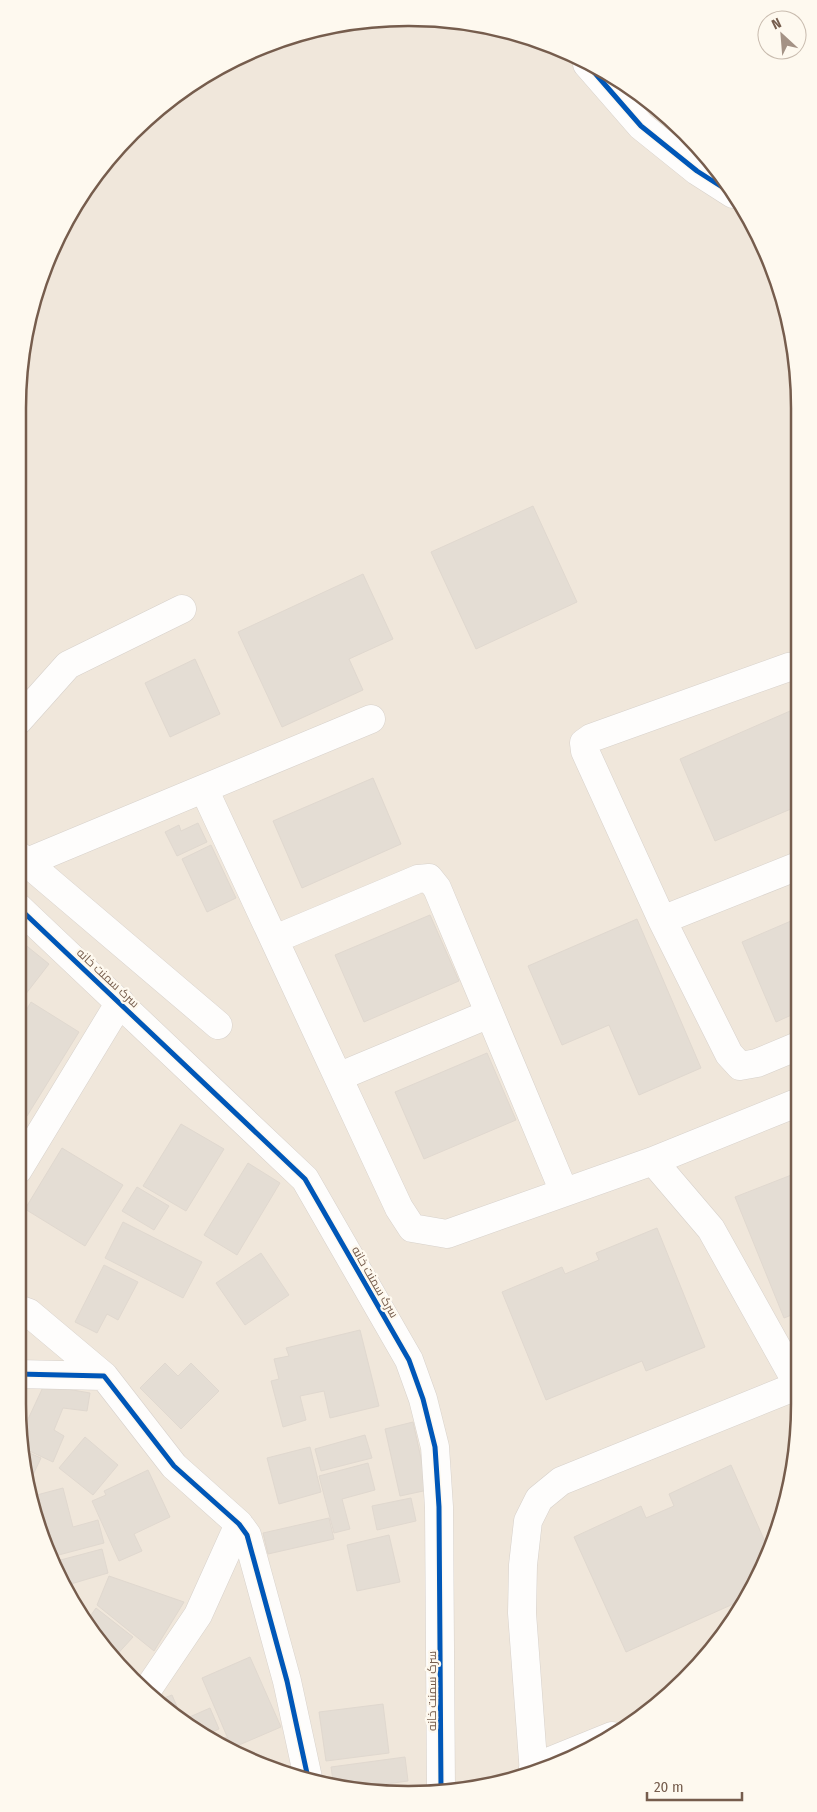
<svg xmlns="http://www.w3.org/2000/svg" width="817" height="1812" font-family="'Fira Sans Condensed',Cairo,sans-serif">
	<rect width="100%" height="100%" fill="#f8f4ed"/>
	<path fill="#f0e7db" d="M408 18 484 25 558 47 646 98 719 170 770 259 796 357 799 1404 792 1479 770 1553 702 1662 604 1742 534 1774 460 1791 333 1787 213 1742 114 1661 70 1599 38 1529 18 1403V408L25 333 47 259 83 192 132 132 191 84 259 47 332 25Z"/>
	<path fill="#e4ddd4" stroke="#e0d8cf" d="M533 506 577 602 476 649 431 552Z
		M363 574 393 639 349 659 363 690 282 727 238 632Z
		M195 659 220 714 170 737 145 683Z
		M797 708 798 806 715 841 680 759Z
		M373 778 401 844 302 888 273 821Z
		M198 823 207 842 177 856 165 832 179 825 181 831Z
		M211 845 236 898 207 912 182 859Z
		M430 915 459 981 364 1022 335 955Z
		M798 918V1012L776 1022 742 942Z
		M637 919 701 1068 639 1095 609 1025 562 1045 528 966Z
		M18 939 49 964 18 1004Z
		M31 1002 79 1032 27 1116 18 1110V1024Z
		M487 1053 516 1120 424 1159 395 1092Z
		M181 1124 224 1149 186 1211 143 1186Z
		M62 1148 123 1185 85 1246 25 1209Z
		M248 1163 280 1183 237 1255 204 1235Z
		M799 1172V1312L784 1318 735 1197Z
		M137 1187 169 1206 154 1230 122 1211Z
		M123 1222 202 1262 183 1298 105 1258Z
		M657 1228 705 1347 646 1371 642 1361 546 1400 502 1292 562 1267 565 1274 599 1260 596 1253Z
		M18 1244 25 1248 18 1261Z
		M261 1253 289 1295 245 1325 216 1283Z
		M104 1265 138 1282 118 1320 107 1314 97 1333 75 1322Z
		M360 1330 379 1406 330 1418 324 1391 300 1396 306 1420 283 1427 271 1381 279 1379 274 1359 289 1356 286 1348Z
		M165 1363 178 1376 191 1363 219 1391 181 1429 140 1388Z
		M44 1385 90 1393 87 1411 63 1408 54 1430 64 1436 53 1462 25 1449 22 1432Z
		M413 1422 428 1490 400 1496 385 1429Z
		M365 1435 372 1458 321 1471 315 1449Z
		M85 1437 118 1465 93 1495 59 1468Z
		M310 1447 321 1492 279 1504 267 1458Z
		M25 1451 41 1458 31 1479H30Z
		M368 1463 375 1490 342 1499 350 1529 334 1533 319 1476Z
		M731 1465 770 1553 740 1601 626 1652 574 1537 641 1506 646 1518 674 1506 669 1494Z
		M148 1470 170 1517 134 1534 142 1551 119 1561 92 1501 106 1495 104 1491Z
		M63 1488 73 1527 98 1520 104 1543 51 1557 38 1529 33 1496Z
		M411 1498 416 1521 377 1530 372 1506Z
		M329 1518 334 1539 268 1554 263 1533Z
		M389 1535 400 1582 357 1591 347 1545Z
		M102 1549 108 1573 64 1586 53 1562Z
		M109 1576 184 1602 154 1651 97 1605Z
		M96 1608 133 1637 113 1659 86 1622Z
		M250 1657 281 1727 232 1748 202 1678Z
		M172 1695 181 1716 161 1699Z
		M383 1704 389 1753 326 1761 319 1712Z
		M210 1708 219 1729 205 1735 185 1719Z
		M226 1737 231 1749 214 1742Z
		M405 1757 408 1781 386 1784V1789L334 1787 331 1767Z"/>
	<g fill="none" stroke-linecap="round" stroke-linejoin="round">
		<defs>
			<path id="minor" d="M587 64 641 126 697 171 733 194
				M797 666 789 667 591 738 584 743 585 751 662 920 729 1054 740 1066 757 1063 798 1046
				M18 721 68 665 182 609
				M204 789 399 1208 412 1228 447 1234 653 1161 799 1102
				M18 855 218 1025
				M25 863 371 719
				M18 907 305 1179 409 1360 423 1399 435 1447 439 1507 441 1791
				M662 920 798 866
				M275 939 418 879 429 878 437 888 564 1192
				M338 1077 489 1014
				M653 1161 711 1229 798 1385 799 1392
				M18 1170 120 1002
				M18 1309 29 1313 104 1376
				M18 1374 104 1376 174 1466 239 1524 247 1535 287 1681 308 1778
				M148 1689 198 1615 239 1524
				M533 1768 612 1736
				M534 1774 522 1613 523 1565 528 1521 539 1499 561 1481 799 1385"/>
		</defs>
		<use href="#minor" stroke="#d7d1cb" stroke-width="29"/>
		<use href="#minor" stroke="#fefdfc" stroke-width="28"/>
		<defs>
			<path id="cycleway" d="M587 64 641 126 697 171 733 194
				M18 907 305 1179 409 1360 423 1399 435 1447 439 1507 441 1791
				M18 1374 104 1376 174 1466 239 1524 247 1535 287 1681 308 1778"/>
		</defs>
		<use href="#cycleway" stroke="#fef9ef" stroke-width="8"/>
		<use href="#cycleway" stroke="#0057b8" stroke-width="5"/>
	</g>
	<g text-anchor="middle" stroke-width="4.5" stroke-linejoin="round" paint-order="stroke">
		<g font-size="12" fill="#765d4d" stroke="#fef9ef">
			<text transform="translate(108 978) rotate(43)" y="4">سرک سمنت خانه</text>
			<text transform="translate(375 1282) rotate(60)" y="4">سرک سمنت خانه</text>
			<text transform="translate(432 1691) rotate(-90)" y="4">سرک سمنت خانه</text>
		</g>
	</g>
	<path d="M0 0H817V1812H0ZM408 26H409A382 382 0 0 1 791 408V1404A382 382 0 0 1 409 1786H408A382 382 0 0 1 26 1404V408A382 382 0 0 1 408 26Z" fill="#fef9ef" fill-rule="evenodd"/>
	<path fill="none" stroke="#765d4d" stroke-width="2.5" d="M408 26H409A382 382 0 0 1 791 408V1404A382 382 0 0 1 409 1786H408A382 382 0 0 1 26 1404V408A382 382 0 0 1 408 26Z"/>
	<g transform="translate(782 35) rotate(334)"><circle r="24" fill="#fef9ef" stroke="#c8bbae"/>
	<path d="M0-4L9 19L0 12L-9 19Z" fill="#a49285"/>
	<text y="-8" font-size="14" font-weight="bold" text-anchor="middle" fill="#765d4d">N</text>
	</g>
	<path d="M647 1792v8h95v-8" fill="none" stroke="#765d4d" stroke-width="2.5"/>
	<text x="654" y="1792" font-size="15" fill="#765d4d" stroke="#fef9ef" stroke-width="4" paint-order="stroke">20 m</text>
</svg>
